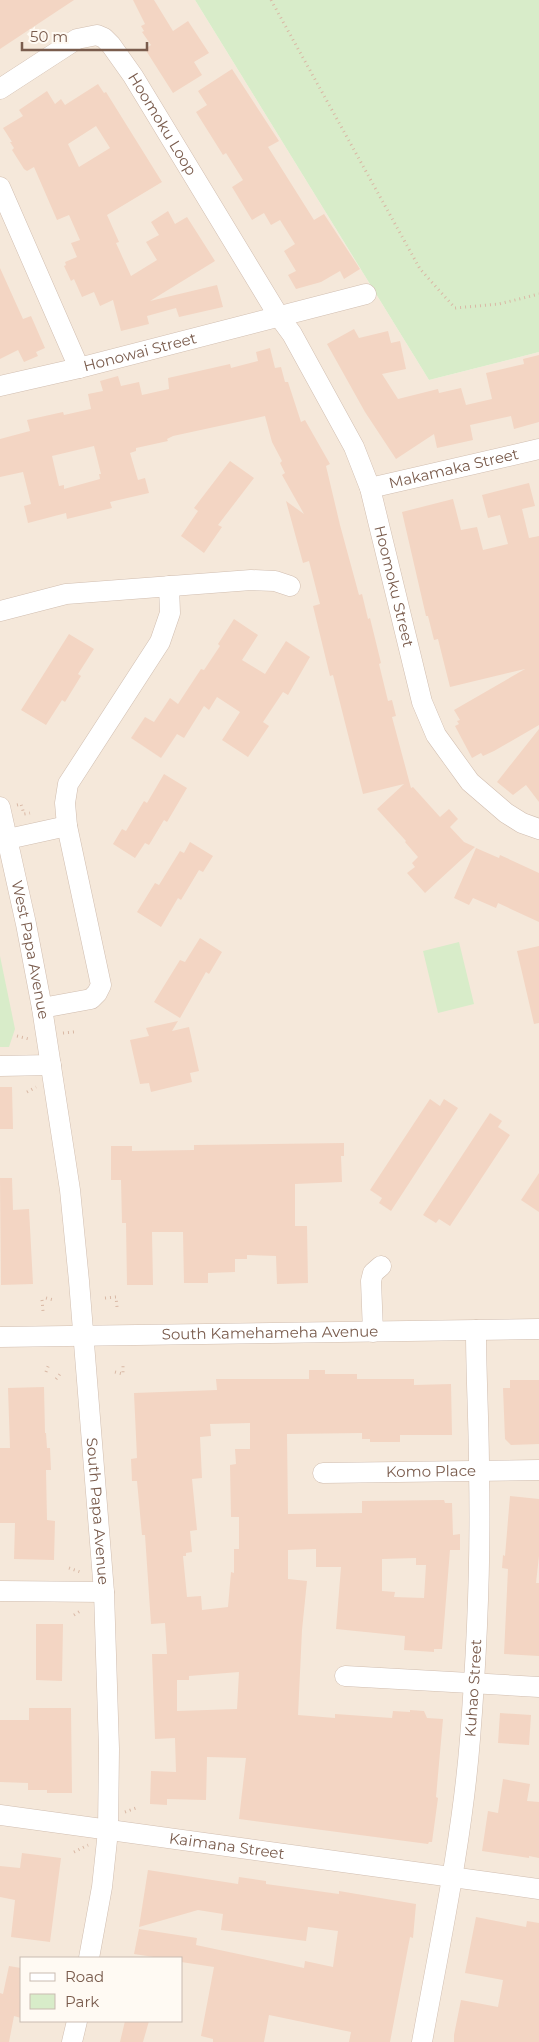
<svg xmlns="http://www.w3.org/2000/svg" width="539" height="2042" font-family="Montserrat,sans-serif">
	<rect width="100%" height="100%" fill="#fdf6ec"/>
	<path fill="#f5e8da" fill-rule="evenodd" d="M0 0H195L429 380 539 352V2042H0ZM21 1958H181V2021H21Z"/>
	<path fill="#d8ecc9" d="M195 0H539V352L429 380Z
		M459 942 474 1004 438 1013 423 951Z
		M0 956 15 1029 9 1047H0Z"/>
	<path fill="#f3d5c3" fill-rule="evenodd" d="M0 0H74L0 49Z
		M133 0H154L173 31 188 21 209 53 194 62 202 75 173 93 145 49 151 45 142 32 144 31 141 26 145 24Z
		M232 69 279 141 268 147 314 220 324 214 360 269 344 279 340 271 321 282 296 289 288 275 296 271 284 251 295 244 280 220 271 225 264 213 252 220 232 187 243 180 226 153 223 155 196 112 207 105 198 91Z
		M98 84 104 93 106 92 162 182 107 215 119 242 116 243 131 276 157 260 146 242 159 235 151 222 168 211 175 224 187 217 215 261 150 301 217 285 223 307 179 317 176 308 147 316 149 324 121 331 113 300 100 306 94 292 82 297 74 279 71 281 64 266 66 265 65 262 77 257 71 243 80 240 69 215 57 220 34 167 27 171 24 169 12 150 14 148 10 142H12L3 128 23 116 19 110 47 91 55 104 61 99 65 105ZM96 126 110 148 79 167 68 144Z
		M0 268 23 319 31 316 45 348 36 352 38 356 24 362 18 350 0 359Z
		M354 329 359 338 388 331 391 343 400 341 406 369 382 374 398 399 438 389 439 393 461 388 466 405 492 399 486 373 524 364 523 359 539 355V422L514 429 511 416 470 425 473 440 437 448 434 434 396 459 365 412 327 344Z
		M270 348 275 368 281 367 285 382H288L301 422 305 420 330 464 326 466 340 525 359 595 362 594 368 619 370 618 381 663 379 664 388 701 392 700 396 716 392 717 411 788 413 787 440 817 449 809 458 819 450 827 464 842 475 847 425 893 407 873 415 867 412 863 418 857 405 842 406 841 377 809 404 784 363 794 333 675 330 676 313 606 320 604 309 561 303 563 286 501 304 514 282 475 285 473 280 463 282 461 272 442 265 416 173 436 167 439 168 441 136 448V451L130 453 138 480 145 478 149 493 110 502 112 508 67 519 66 513 28 523 24 506 31 504 23 472 0 477V439L30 431 27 420 63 412 64 415 91 409 88 394 103 391 100 381 118 376 121 386 139 382 142 395 169 389 168 378 230 364 231 368 258 361 256 352ZM94 446 101 474H99L100 479 64 489V485L59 486 52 456Z
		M230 461 254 478 218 525 222 527 204 553 181 536 198 511 194 508Z
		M529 483 535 506 522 509 529 538 539 536V725L494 751 483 756 481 753 472 758 455 726 459 724 457 721 460 720 454 710 525 669 450 687 438 639 434 640 428 616H426L402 512 453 499 461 530 477 527 483 550 508 544 500 515 488 518 482 495Z
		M234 619 258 635 242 660 265 674 286 641 310 657 288 695 283 692 263 722 269 726 248 757 222 740 240 712 217 697 209 710 204 706 184 738 177 734 161 758 131 738 145 717 154 722 170 698 178 704 201 669 204 670 220 646 218 644Z
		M69 634 94 649 78 674 81 676 65 702 62 700 46 725 21 710Z
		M539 729V802L526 785 513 795 497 782Z
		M164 774 187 788 167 822 164 820 149 845 145 843 135 858 113 844 122 829 126 831 144 801 147 803Z
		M190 842 213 856 203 872 199 870 181 900 178 898 161 927 137 912 155 883 159 885 180 851 184 853Z
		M476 848 499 858 500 855 539 873V922L498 903 496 908 473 898 469 905 454 898Z
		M200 938 222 952 209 974 206 972 180 1018 154 1002 180 960 185 962Z
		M539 946V1023L534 1024 517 951Z
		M178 1021 172 1031 189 1027 199 1071 190 1073 192 1082 151 1092 149 1083 140 1084 130 1040 149 1036 146 1028Z
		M0 1087H12L13 1129H0Z
		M430 1099 440 1106 444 1099 458 1108 391 1211 379 1203 382 1198 370 1190Z
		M490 1113 502 1121 498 1127 510 1135 450 1226 439 1219 436 1223 423 1215Z
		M344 1143V1156H341L342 1182 295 1184V1226H307L308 1283 277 1284 276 1256 247 1255V1259H235V1272L208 1273V1283H184L183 1232H152L153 1285H127L126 1223H122L121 1180H111V1146H132V1151L194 1150V1145Z
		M539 1173V1212L521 1200Z
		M0 1178H12L13 1210 29 1209 33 1284 1 1285Z
		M309 1370H325V1374H357V1379H414V1385L451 1384 452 1435H400V1442H370V1439H362V1433L287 1434 288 1514 362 1513V1501L444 1500 445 1503H452L453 1535 460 1534V1550H450L442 1649H434V1652L404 1650 405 1636 336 1629 341 1567H316V1549L288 1550V1579L307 1581 302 1630 298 1715 335 1718V1714L392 1718 393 1711 410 1712V1710L424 1711 427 1718 443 1719 436 1797 438 1798 432 1842H429L428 1844 239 1819 246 1758 207 1757 206 1800 167 1799V1805L150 1804 151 1771 176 1772 175 1738 155 1739 152 1654H167L165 1623 151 1624 145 1535H142L137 1481H132L131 1459 137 1458 134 1393 217 1390 216 1379H309ZM250 1423V1449H235L236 1464 230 1465 231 1517H239V1549H234V1573L231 1572 228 1607 202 1610 201 1596 187 1597 183 1556H186V1553L192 1552 190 1531 197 1530 192 1479 202 1478 200 1437 211 1436 210 1424ZM416 1558V1565H426L424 1598 394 1597 395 1592 382 1591V1559ZM239 1672 237 1709 177 1711V1680H189V1676Z
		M510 1380H539V1444L511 1445 505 1439 503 1388H510Z
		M44 1387 45 1433H46L47 1448H50L51 1470H46L47 1520 55 1521 54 1560 14 1559 15 1523H0V1448H10L8 1388Z
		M510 1496 539 1499V1556L536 1583H539V1656L504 1654 508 1569 502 1568 503 1555 505 1556Z
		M36 1624H63L62 1681 36 1680Z
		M29 1708H71L72 1793H47V1790H28V1783L0 1782V1720H29Z
		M500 1713 531 1715 529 1745 498 1743Z
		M503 1779 530 1784 527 1801 539 1802V1858L529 1856V1858L482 1851 488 1811 498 1813Z
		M22 1853 61 1858 50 1942 11 1937 15 1900 0 1897V1866L20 1868Z
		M148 1870 238 1884 239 1877 266 1881V1884L339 1894V1891L416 1904 413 1938 410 1937 390 2042H349L351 2032 269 2015 264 2042H213V2039L201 2036 214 1967 181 1962V1958H160L134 1954 139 1929 197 1938 196 1945 304 1968 305 1961 333 1967 338 1931 308 1927 306 1941 221 1930 223 1914 198 1910 139 1927Z
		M476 1917 526 1927 527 1921 539 1923V2042H454V2035L461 2000 498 2007 503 1980 465 1973Z
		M9 1966 21 1968V2018L14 2016 9 2042H0V1993L3 1994Z
		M125 2021H149L143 2042H120Z"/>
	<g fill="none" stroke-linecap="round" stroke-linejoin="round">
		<defs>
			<g id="minor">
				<path id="s1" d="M0 89 77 39 97 35 104 38 111 45 133 76 278 315 292 334 354 447 370 488 422 702 436 735 470 782 506 813 522 823 539 829"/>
				<path d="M0 187 79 368"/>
				<path id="s2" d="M0 386 79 368 366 294"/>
				<path id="s3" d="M370 488 539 449"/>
				<path d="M0 611 66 594 251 580 275 581 290 586"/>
				<path id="s4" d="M0 807 26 924 42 1008 70 1190 79 1281 104 1592 109 1749 108 1831 102 1887 89 1958"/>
				<path d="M8 839 67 826"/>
				<path d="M42 1008 91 999 97 993 101 985 67 826 65 803 68 784 160 642 170 613 169 586"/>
				<path d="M0 1066 51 1065"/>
				<path d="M373 1332 371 1281 373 1273 381 1266"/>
				<path id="s5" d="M0 1337 539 1329"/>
				<path id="s6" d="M323 1473 539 1470"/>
				<path d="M0 1591 104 1592"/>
				<path d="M345 1676 539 1687"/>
				<path id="s7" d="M0 1815 539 1889"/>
				<path d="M72 2042 77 2021"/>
				<path id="s8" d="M422 2042C440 1942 462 1841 470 1739 477 1650 481 1560 479 1470 479 1423 476 1377 476 1330"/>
			</g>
		</defs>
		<use href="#minor" stroke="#d1beb0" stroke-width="21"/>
		<path stroke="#d9b8a5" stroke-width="3" stroke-dasharray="1 4" stroke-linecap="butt" d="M271 0 420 269 455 308 499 304 539 294
			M17 805 21 804 24 814 30 813
			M63 1033 74 1032
			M17 1036 29 1039
			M27 1092 36 1087
			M46 1298 54 1300
			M105 1298 116 1297 117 1307
			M42 1300 43 1311
			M46 1372 49 1364
			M115 1372 123 1374V1364
			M56 1379 60 1374
			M69 1568 83 1573
			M74 1615 82 1610
			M125 1812 136 1808
			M74 1852 88 1845"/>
		<use href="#minor" stroke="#fff" stroke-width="20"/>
	</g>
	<g text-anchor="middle" stroke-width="4" stroke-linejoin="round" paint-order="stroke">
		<g font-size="15" fill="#7a5c4d" stroke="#fffaf3">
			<text dy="5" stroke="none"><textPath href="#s1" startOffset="224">Hoomoku Loop</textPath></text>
			<text dy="5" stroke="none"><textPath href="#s2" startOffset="144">Honowai Street</textPath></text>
			<text dy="5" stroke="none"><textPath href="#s3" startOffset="86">Makamaka Street</textPath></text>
			<text dy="5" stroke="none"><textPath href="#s1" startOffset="745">Hoomoku Street</textPath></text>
			<text dy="5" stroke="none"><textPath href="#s4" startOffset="146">West Papa Avenue</textPath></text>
			<text dy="5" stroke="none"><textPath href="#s5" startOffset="270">South Kamehameha Avenue</textPath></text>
			<text dy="5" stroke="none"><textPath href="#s6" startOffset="108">Komo Place</textPath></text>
			<text dy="5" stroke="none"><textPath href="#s4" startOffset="712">South Papa Avenue</textPath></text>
			<text dy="5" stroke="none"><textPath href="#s8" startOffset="358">Kuhao Street</textPath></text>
			<text dy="5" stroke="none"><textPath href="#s7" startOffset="229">Kaimana Street</textPath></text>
		</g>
	</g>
	<rect x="20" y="1957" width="162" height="65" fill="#fffaf3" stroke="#cabbb1"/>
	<rect x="30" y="1973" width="25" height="8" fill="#ffffff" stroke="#cabbb1"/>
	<text x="65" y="1982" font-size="15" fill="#7a5c4d">Road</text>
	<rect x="30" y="1994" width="25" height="15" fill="#d8ecc9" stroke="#cabbb1"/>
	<text x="65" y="2007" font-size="15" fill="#7a5c4d">Park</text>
	<path d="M22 42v8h125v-8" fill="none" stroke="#7a5c4d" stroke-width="2.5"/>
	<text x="30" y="42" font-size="15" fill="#7a5c4d" stroke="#fffaf3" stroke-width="4" paint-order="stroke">50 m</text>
</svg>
